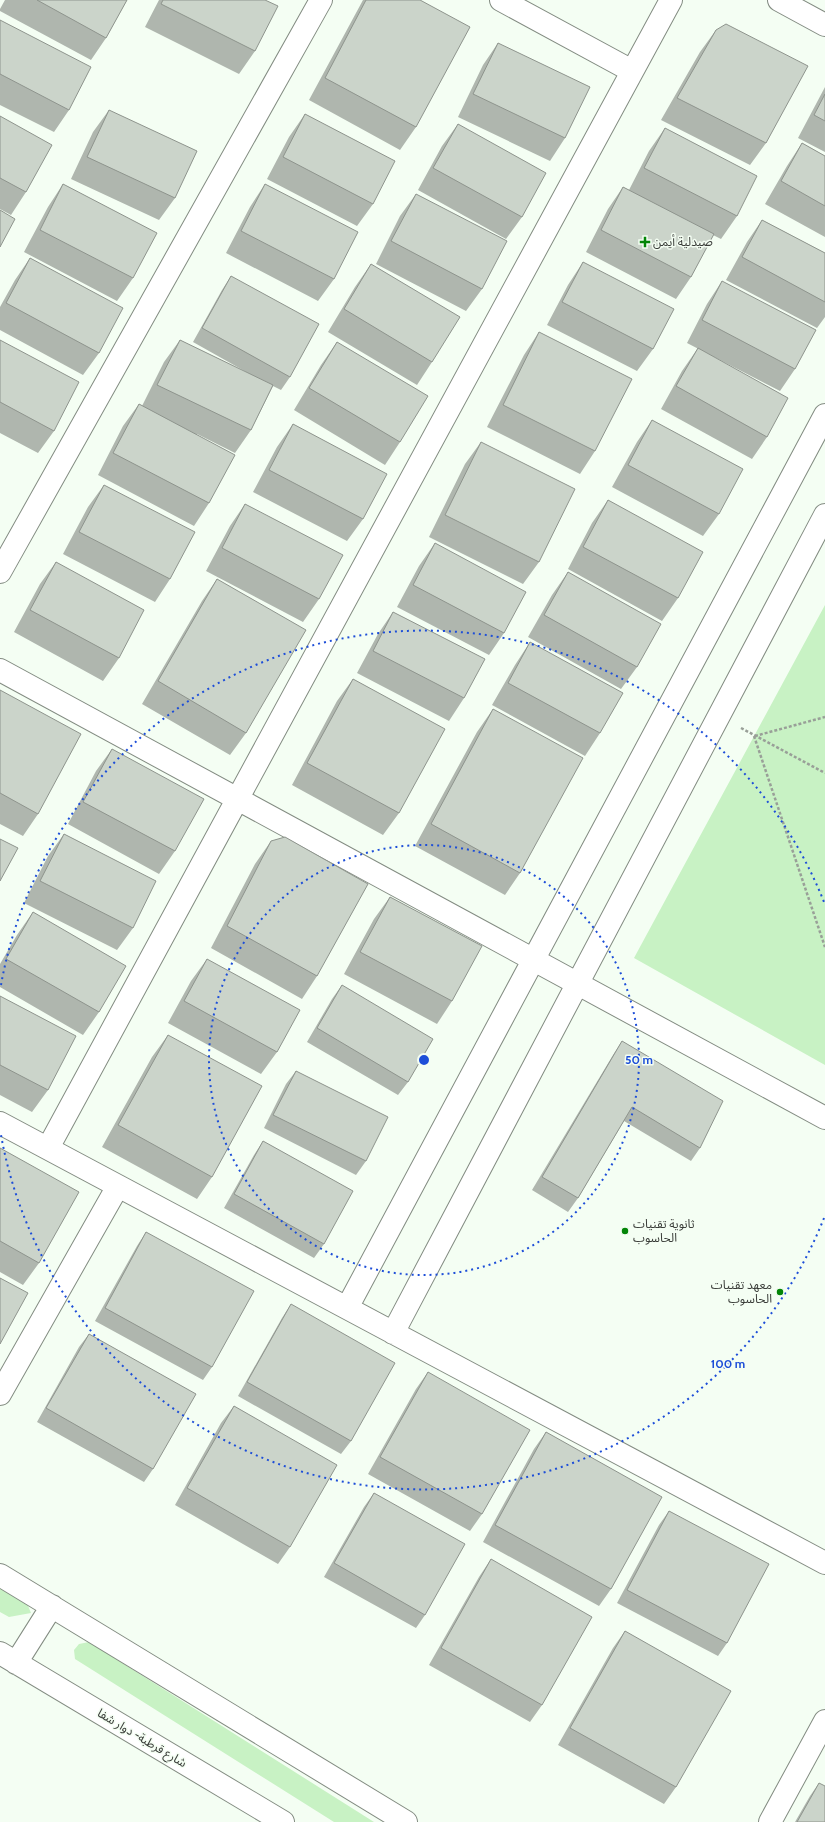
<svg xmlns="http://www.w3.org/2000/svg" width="825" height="1822" font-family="Cabin,'Noto Sans Arabic',sans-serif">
	<rect width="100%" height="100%" fill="#f4fef3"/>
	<path fill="#c8f2c4" d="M825 605V1065L634 958Z
		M0 1582 24 1596 31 1613 9 1617 0 1612Z
		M89 1642 374 1822H334L75 1659 74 1650 79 1644Z"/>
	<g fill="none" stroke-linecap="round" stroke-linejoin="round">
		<defs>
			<path id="street" d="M501 0 632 71
				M779 0 825 25
				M0 572 321 0
				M0 670 825 1118
				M0 1123 825 1563
				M48 1148 671 0
				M347 1308 825 415
				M393 1333 825 515
				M0 1394 118 1186
				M770 1822 825 1721"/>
			<path id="secondary" d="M0 1575 406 1822
				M0 1653 283 1822
				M16 1663 52 1606"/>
		</defs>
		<use href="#street" stroke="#838c82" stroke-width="24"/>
		<use href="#secondary" stroke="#838c82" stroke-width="24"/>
		<path stroke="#999f98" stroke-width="2.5" stroke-dasharray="3 2" stroke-linecap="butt" d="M741 728 825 773
			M754 736 825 947
			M755 736 825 717"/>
		<use href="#street" stroke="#fff" stroke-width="22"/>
		<use href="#secondary" stroke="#fff" stroke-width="22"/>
	</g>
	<path fill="#afb6ae" d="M5 0H127L106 38 91 60 0 11V9Z
		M159 0H265L255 51 239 74 145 27Z
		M363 0H420L416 127 400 150 309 100Z
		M0 20 69 110 54 132 0 105Z
		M716 30 766 143 750 165 661 120 700 52Z
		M498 43 565 138 550 161 458 117 483 65Z
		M825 87V152L798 138Z
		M109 110 175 198 159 220 71 179 93 132Z
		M305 114 373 204 357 226 267 179 289 137Z
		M0 116 26 192 11 215 0 209Z
		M458 124 522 217 506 239 418 190 442 146Z
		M665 128 737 216 721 239 713 235 691 277 676 299 586 252 608 209 623 187 629 190 649 151Z
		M802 143 825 156V237L765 204 787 166Z
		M63 184 133 278 117 301 24 252 48 207Z
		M265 184 334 279 318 301 226 253 250 207Z
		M416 194 482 289 466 311 376 264 400 216Z
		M762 220 825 253V317L817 328 726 280 747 242Z
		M30 258 99 353 83 375 0 330V307L15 280Z
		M583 262 653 349 637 371 547 325 568 285Z
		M371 264 432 362 417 385 328 332 355 287Z
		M231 276 290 377 281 390 273 386 251 430 235 453 197 434 209 503 194 526 98 475 123 426 139 404 142 406 164 362 180 340 257 378 193 342 222 290Z
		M722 281 795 369 780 391 687 343 707 304Z
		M539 332 595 451 580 474 487 427 524 355Z
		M0 340 54 431 38 453 0 433Z
		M337 342 400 442 385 465 294 410 321 365Z
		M698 348 767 437 752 459 661 409 682 371Z
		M652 420 719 514 703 536 612 487 637 442Z
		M293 424 363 519 347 541 253 492 277 447Z
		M481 442 539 562 523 584 429 537 465 464Z
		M104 485 170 579 155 602 63 554 88 507Z
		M608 500 678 598 662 621 568 569 592 523Z
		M245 504 319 599 303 622 206 571 230 526Z
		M435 543 504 633 489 655 397 607 419 566Z
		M56 562 119 658 103 681 14 632 40 584Z
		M568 572 637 667 621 689 528 637 552 595Z
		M217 579 246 733 230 755 142 704 202 601Z
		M393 612 464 698 449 721 357 673 378 634Z
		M530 642 600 733 585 756 492 705 515 665Z
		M353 679 399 813 383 835 292 785 337 701Z
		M0 690 38 814 23 836 0 824Z
		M493 709 520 873 505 895 415 846 477 732Z
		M112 749 175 851 159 874 68 824 96 771Z
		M64 834 133 928 117 950 24 903 48 856Z
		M271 841 317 976 302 999 211 948 255 864Z
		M390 897 452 1001 437 1024 344 974 374 919Z
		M33 912 99 1012 83 1035 0 987V964L17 935Z
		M207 959 277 1052 261 1074 168 1023 191 981Z
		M342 985 408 1082 398 1095 307 1042 332 999Z
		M0 996 48 1090 32 1112 0 1095Z
		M168 1035 212 1177 197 1199 102 1147 152 1057Z
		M622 1041 700 1148 691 1161 624 1121 578 1198 568 1212 532 1190 613 1055Z
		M296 1071 366 1161 356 1175 264 1128 286 1084Z
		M263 1141 324 1244 314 1258 224 1208 254 1155Z
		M0 1148 39 1263 23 1285 0 1272Z
		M146 1232 212 1367 203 1380 95 1321 137 1246Z
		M291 1304 351 1441 341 1454 238 1396 282 1318Z
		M89 1334 153 1469 144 1482 37 1422 79 1347Z
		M428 1372 482 1514 470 1531 368 1474 416 1389Z
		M234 1406 290 1547 278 1564 175 1505 221 1423Z
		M546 1432 611 1589 599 1606 483 1542 534 1449Z
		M374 1493 425 1615 416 1628 324 1577 364 1507Z
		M669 1511 727 1643 718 1656 617 1603 659 1525Z
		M491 1559 542 1705 530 1722 429 1665 479 1577Z
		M625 1631 676 1787 664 1804 558 1745 613 1648Z
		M819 1783 825 1822H795L810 1796Z"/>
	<path fill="#cbd4ca" stroke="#8e948d" d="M37 0H127L106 38Z
		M163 0H265L278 6 255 51 161 4Z
		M366 0H420L470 27 416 127 325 78Z
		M0 20 91 67 69 110 0 74Z
		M726 24 808 66 766 143 677 98 716 30Z
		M498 43 590 87 565 138 473 94Z
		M825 94V121L814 115Z
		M109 110 197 151 175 198 87 157Z
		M305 114 395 161 373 204 283 157Z
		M0 116 52 145 26 192 0 178Z
		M458 124 546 173 522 217 433 168Z
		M665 128 757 176 737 216 644 168Z
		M802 143 825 156V206L781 181Z
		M63 184 157 233 133 278 40 230Z
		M265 184 358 232 334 279 241 231Z
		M623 187 714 234 691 277 601 230Z
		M416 194 507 241 482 289 391 241Z
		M0 210 15 219 0 247Z
		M762 220 825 253V302L742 257Z
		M30 258 123 308 99 353 6 303Z
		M583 262 674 309 653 349 562 302Z
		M371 264 460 317 432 362 344 309Z
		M231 276 319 324 290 377 202 328Z
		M722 281 816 330 795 369 702 320Z
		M539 332 632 379 595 451 503 405Z
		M0 340 79 382 54 431 0 402Z
		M180 340 273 385 251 430 157 385Z
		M337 342 428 396 400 442 309 388Z
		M698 348 788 398 767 437 676 386Z
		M139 404 235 455 209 503 113 453Z
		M652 420 743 469 719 514 628 465Z
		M293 424 387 474 363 519 269 470Z
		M481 442 575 489 539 562 445 515Z
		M104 485 195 532 170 579 79 532Z
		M608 500 703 552 678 598 583 547Z
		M245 504 343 555 319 599 222 548Z
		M435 543 526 592 504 633 413 585Z
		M56 562 144 610 119 658 30 610Z
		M568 572 661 624 637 667 544 615Z
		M217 579 306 630 246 733 158 681Z
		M393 612 485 659 464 698 373 651Z
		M530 642 623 693 600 733 508 683Z
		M353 679 445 729 399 813 307 763Z
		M0 690 81 734 38 814 0 793Z
		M493 709 583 758 520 873 431 824Z
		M112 749 204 799 175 851 83 802Z
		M64 834 156 881 133 928 40 881Z
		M285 837 368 884 317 976 227 926 271 841Z
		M0 839 18 848 0 881Z
		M390 897 482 946 452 1001 360 952Z
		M33 912 126 966 99 1012 6 959Z
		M207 959 300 1010 277 1052 184 1001Z
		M342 985 433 1039 408 1082 317 1028Z
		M0 996 76 1036 48 1090 0 1065Z
		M168 1035 262 1086 212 1177 118 1125Z
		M622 1041 723 1101 700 1148 632 1107 578 1198 542 1177Z
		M296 1071 388 1117 366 1161 273 1115Z
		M263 1141 353 1191 324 1244 234 1194Z
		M0 1148 79 1192 39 1263 0 1241Z
		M146 1232 254 1291 212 1367 105 1308Z
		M0 1278 28 1293 0 1344Z
		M291 1304 395 1363 351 1441 247 1382Z
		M89 1334 196 1394 153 1469 46 1408Z
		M428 1372 530 1430 482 1514 380 1457Z
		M234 1406 337 1465 290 1547 187 1488Z
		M546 1432 662 1497 611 1589 495 1525Z
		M374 1493 465 1544 425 1615 334 1563Z
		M669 1511 769 1564 727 1643 627 1590Z
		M491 1559 592 1617 542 1705 441 1648Z
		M625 1631 731 1691 676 1787 570 1728Z
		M819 1783 825 1786V1822H797Z"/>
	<g fill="none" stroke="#1d4ed8" stroke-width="2" stroke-dasharray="2 4">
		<circle cx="424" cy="1060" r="215"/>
		<path d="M824 1218A430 430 0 0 1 1 1135M1 985A430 430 0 0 1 824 902"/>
	</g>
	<g fill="#038507" stroke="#f4fef3" stroke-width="1.5">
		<path d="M643 236h4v4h4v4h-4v4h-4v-4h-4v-4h4z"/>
		<circle cx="625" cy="1231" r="4"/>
		<circle cx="780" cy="1292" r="4"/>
	</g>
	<g text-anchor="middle" stroke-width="3" stroke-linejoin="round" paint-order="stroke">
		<g font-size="12" fill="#383b37" stroke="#f4fef3" text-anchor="start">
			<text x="653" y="246">صيدلية أيمن</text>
			<text x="633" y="1228">ثانوية تقنيات<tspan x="633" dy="14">الحاسوب</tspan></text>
			<text x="772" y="1289" text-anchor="end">معهد تقنيات<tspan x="772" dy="14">الحاسوب</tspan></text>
		</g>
		<g font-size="12" fill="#383b37" stroke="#f4fef3">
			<text transform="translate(142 1738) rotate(31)" y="4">شارع قرطبة- دوار شفا</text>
		</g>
	</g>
	<circle cx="424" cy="1060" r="6" fill="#1d4ed8" stroke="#f4fef3" stroke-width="2"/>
	<g font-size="12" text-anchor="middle" font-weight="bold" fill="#1d4ed8" stroke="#f4fef3" stroke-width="3" stroke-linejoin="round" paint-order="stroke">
		<text x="639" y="1064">50 m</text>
		<text x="728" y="1368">100 m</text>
	</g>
</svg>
